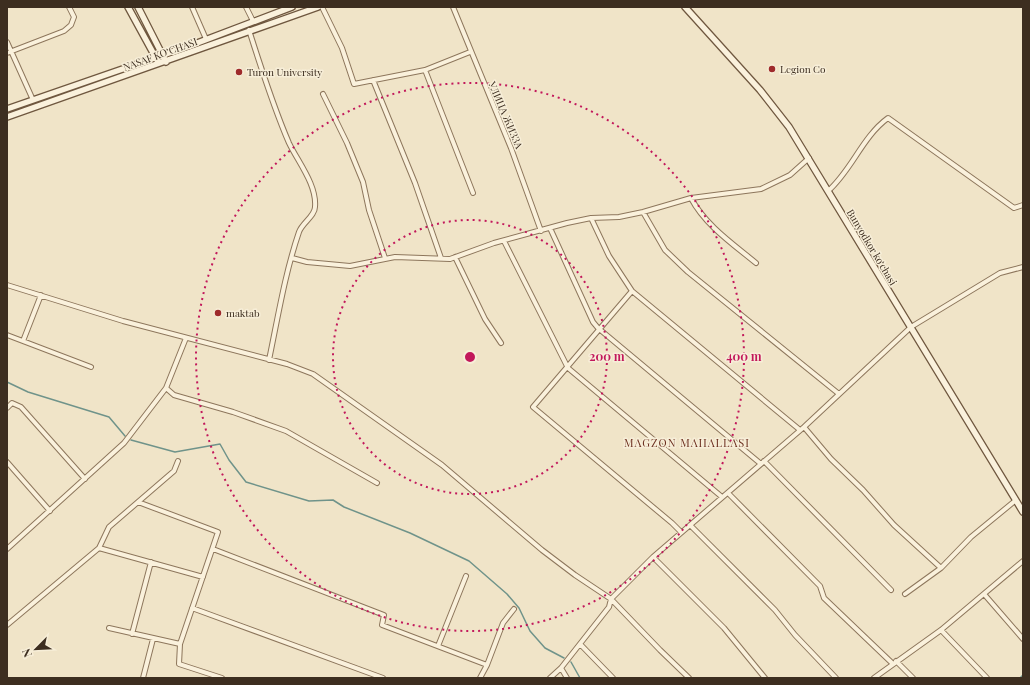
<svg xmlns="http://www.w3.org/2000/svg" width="1030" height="685" font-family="'Playfair Display',serif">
	<rect width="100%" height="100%" fill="#f0e4c8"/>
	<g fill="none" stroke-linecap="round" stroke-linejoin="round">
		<path stroke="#6f938a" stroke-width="1.5" d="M7 382 28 392 109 417 125 436
			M131 440 175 452 220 444 229 460 246 482 309 501 333 500 344 507 410 533 469 561 507 594 519 608 530 631 545 648 564 658
			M571 662 580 678
			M1020 678 1023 675"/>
		<defs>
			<path id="minor" d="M192 7 206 39
				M246 7 253 21
				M322 7 342 48 354 84 425 70 470 52
				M453 7 511 148 541 231
				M249 30C261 68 273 106 289 143 298 162 317 185 315 207 315 216 302 223 299 232 285 273 278 317 269 360
				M7 42 33 100
				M7 53 64 31 71 25 74 17 69 7
				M425 70 473 193
				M373 80 415 183 441 258
				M323 94 347 143 363 182 369 210 385 258
				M828 191C852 170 862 137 888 118L1014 208 1023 205
				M691 198C705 225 733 244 756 263
				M643 212 665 250 688 272 839 394
				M591 218 609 256 632 291 800 430
				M550 228 593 322 598 328 761 464
				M504 241 568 368 722 497
				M455 257 485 319 501 343
				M292 258 307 262 350 266 395 257 450 259 494 243 567 223 591 218 619 217 643 212 691 198 761 189 790 175 809 158
				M7 285 123 321 287 364 313 374 442 465 542 550 575 575 611 599 660 650 689 678
				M632 291 533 407 672 523 681 532
				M7 335 91 367
				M23 341 41 295
				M166 388 174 395 233 412 286 431 377 483
				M7 408 12 403 21 407 85 479
				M804 427 831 459 863 490 894 525 941 568
				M764 461 891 590
				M7 462 50 511
				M728 493 820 586 824 598 892 663
				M138 502 218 532 180 644 179 664 222 678
				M690 525 775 610 795 635 836 678
				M99 548 203 577
				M7 549 124 443 166 388 186 338
				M213 549 384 615 382 625 487 665
				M653 557 724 628 765 678
				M905 594 941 568 971 537 1016 500
				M984 594 1023 639
				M192 608 383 678
				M7 625 99 548 109 527 174 471 178 461
				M109 628 180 644
				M941 630 987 678
				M132 634 151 562
				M580 644 613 678
				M438 646 466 576
				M896 661 913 678
				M561 668 567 678
				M143 678 153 639
				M480 678 487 665 503 623 514 609
				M550 678 561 668 609 607 611 599 653 557 804 427 911 327 1000 273 1023 267
				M874 678 941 630 1023 561"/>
			<path id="secondary" d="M128 7 157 60
				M138 7 166 62
				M685 7 760 90 789 127 1023 512
				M7 109 192 45 292 7
				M7 117 318 7"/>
		</defs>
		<use href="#minor" stroke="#8d765c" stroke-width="6"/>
		<use href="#secondary" stroke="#6f573f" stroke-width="8"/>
		<use href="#minor" stroke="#faf1dc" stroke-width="4"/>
		<use href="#secondary" stroke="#faf1dc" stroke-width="5.5"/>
	</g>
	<g fill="none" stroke="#c2185b" stroke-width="2" stroke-dasharray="2 4">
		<circle cx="470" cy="357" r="137"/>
		<circle cx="470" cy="357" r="274"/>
	</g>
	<g fill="#9e2a2b" stroke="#f7eed8" stroke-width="1.5">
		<circle cx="772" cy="69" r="4"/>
		<circle cx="239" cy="72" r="4"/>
		<circle cx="218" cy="313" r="4"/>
	</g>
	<g text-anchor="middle" stroke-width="3" stroke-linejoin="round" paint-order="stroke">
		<g font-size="10" fill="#3d2e20" stroke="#f7eed8">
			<text transform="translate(160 54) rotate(-20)" y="4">NASAF KO‘CHASI</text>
			<text transform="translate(506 115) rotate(67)" y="4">УЛИЦА ЖИЗЗА</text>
			<text transform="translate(872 247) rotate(59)" y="4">Bunyodkor koʻchasi</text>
		</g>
		<g font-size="10" fill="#3d2e20" stroke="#f7eed8" text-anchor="start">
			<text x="780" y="73">Legion Co</text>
			<text x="247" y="76">Turon University</text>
			<text x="226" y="317">maktab</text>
		</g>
		<g font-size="11" letter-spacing="1" fill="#6b2e1e" stroke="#f7eed8">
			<text x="687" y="447">MAGZON MAHALLASI</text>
		</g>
	</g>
	<circle cx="470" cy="357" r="6" fill="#c2185b" stroke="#f7eed8" stroke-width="2"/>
	<g font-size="12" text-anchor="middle" font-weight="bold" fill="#c2185b" stroke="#f7eed8" stroke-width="3" stroke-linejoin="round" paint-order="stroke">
		<text x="607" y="361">200 m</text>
		<text x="744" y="361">400 m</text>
	</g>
	<rect width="1030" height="685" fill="none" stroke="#3d2e20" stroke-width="16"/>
	<g transform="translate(36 649) rotate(246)" stroke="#f7eed8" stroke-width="3" paint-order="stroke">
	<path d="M0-3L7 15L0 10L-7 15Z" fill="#3d2e20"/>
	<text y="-6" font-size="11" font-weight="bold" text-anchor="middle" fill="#3d2e20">N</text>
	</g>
</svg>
